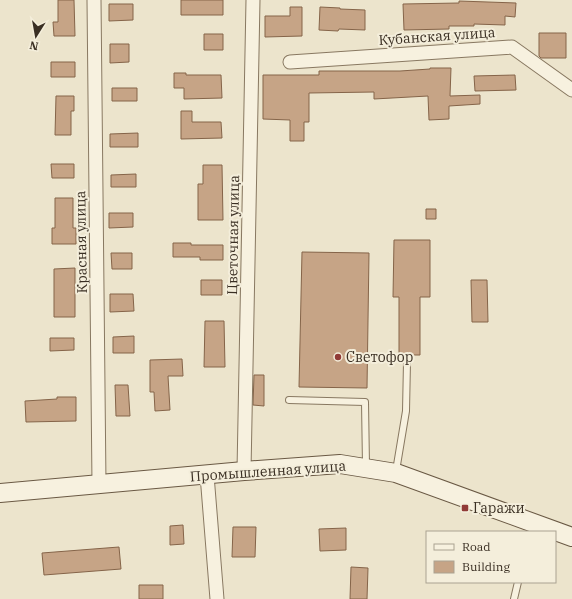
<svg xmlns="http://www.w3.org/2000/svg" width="572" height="599" font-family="'IBM Plex Serif',serif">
	<rect width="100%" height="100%" fill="#ece4cc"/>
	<path fill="#c6a486" stroke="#856449" d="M58 0H74L75 36H54L53 22H58Z
		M181 0H223V15H181Z
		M459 1 516 3 515 17 505 16V25L474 24V26H449V29L404 30 403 4 459 3Z
		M109 4H133V20L109 21Z
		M290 7H302V36L265 37V16H290Z
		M320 7 340 8V9L365 10V30L339 29 338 31 319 30Z
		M539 33H566V58H541L539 56Z
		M204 34H223V50H204Z
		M110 44H129V62L110 63Z
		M51 62H75V77H51Z
		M430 68H451L450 96 480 95V104L449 106V119L429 120 428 96 374 99V92L309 93V122H304V141H290V120L263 119V75H319V71H400L430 69Z
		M174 73H186V75H221L222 98 184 99V88H174Z
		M515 75 516 90 475 91 474 76Z
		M112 88H137V101H112Z
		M56 96H74V111H71V135H55Z
		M181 111H192V122H221L222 138 181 139Z
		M138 133V147H110V134Z
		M51 164H74V178H52Z
		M203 165H222L223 220H198V184H203Z
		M136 174V187H111V175Z
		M55 198H73V228H76V244H52V228H55Z
		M426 209H436V219H426Z
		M109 213H133V227L109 228Z
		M394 240H430V297H420V355H399V297H393Z
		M173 243H191V245H223V260H200V257H173Z
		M302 252 369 253 367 388 299 387Z
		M111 253H132V269H112Z
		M75 268V317H54V269Z
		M201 280H222V295H201Z
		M471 280H487L488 322H472Z
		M110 294H133L134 311 110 312Z
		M205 321H224L225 367H204Z
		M134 336V353H113V337Z
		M50 338H74V350L50 351Z
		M182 359 183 376H168L170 410 155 411 154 392H150V360Z
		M254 375H264V406L253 405Z
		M115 385H128L130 416H116Z
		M57 397H76V421L26 422 25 401 57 399Z
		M183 525 184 544 170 545V526Z
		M233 527H256L255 557H232Z
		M346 528V550L320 551 319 529Z
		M119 547 121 569 44 575 42 553Z
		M351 567 368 568 367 599H350Z
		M139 585H163V599H139Z"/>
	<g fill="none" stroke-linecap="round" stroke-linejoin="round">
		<defs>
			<path id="service" d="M289 400 365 402 366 466
				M396 471 406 411 407 362
				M514 599 518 582"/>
			<path id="minor" d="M94 0 99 484
				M290 62 512 47 572 90
				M244 471 253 0
				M207 475 217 599"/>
			<path id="secondary" d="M0 493 244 471 340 464 396 473 572 537"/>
		</defs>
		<use href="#service" stroke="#887861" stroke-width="8"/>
		<use href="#minor" stroke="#887861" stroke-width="15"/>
		<use href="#secondary" stroke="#6a5944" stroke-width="20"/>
		<use href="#service" stroke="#f7f1df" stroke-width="6"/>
		<use href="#minor" stroke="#f7f1df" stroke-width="13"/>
		<use href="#secondary" stroke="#f7f1df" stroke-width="18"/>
	</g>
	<g fill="#913b37" stroke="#f4eedb" stroke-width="1.5">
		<circle cx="338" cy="357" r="4"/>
		<rect x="461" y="504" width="8" height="8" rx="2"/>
	</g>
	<g text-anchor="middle" stroke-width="4" stroke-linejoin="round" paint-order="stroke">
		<g font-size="14" fill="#3a2f23" stroke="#f4eedb">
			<text transform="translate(437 36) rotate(-4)" y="5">Кубанская улица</text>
			<text transform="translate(233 235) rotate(-89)" y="5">Цветочная улица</text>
			<text transform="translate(81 242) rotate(-91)" y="5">Красная улица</text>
			<text transform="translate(268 471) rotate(-4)" y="5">Промышленная улица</text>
		</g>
		<g font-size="14" fill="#3a2f23" stroke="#f4eedb" text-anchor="start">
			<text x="346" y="362">Светофор</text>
			<text x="473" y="513">Гаражи</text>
		</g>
	</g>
	<rect x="426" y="531" width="130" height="52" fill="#f4eedb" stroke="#aaa291"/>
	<rect x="434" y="544" width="20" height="6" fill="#f7f1df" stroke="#aaa291"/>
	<text x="462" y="551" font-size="12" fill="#3a2f23">Road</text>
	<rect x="434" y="561" width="20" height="12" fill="#c6a486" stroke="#aaa291"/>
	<text x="462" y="571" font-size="12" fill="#3a2f23">Building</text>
	<g transform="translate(36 36) rotate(191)" stroke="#f4eedb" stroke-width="3" paint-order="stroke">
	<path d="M0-3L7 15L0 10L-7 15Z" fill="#3a2f23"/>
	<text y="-6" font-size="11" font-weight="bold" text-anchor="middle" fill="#3a2f23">N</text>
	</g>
</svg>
